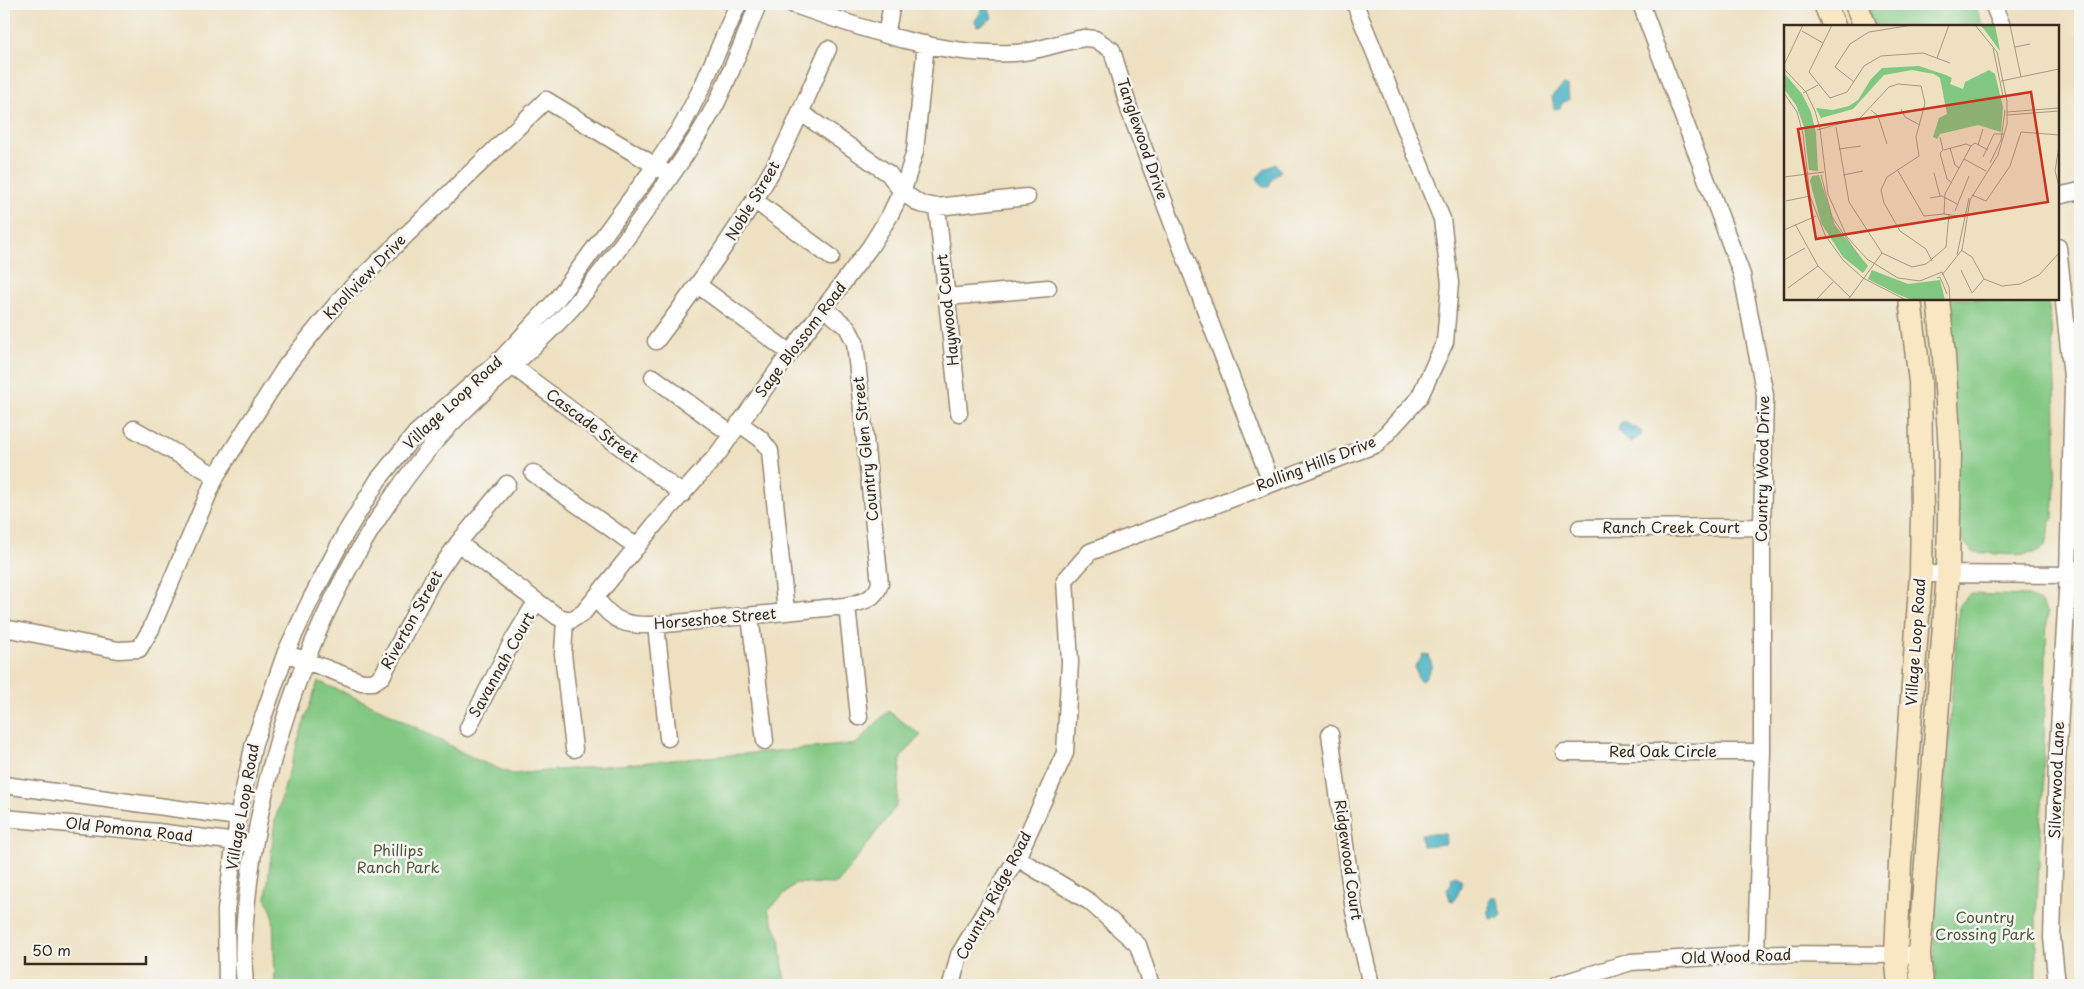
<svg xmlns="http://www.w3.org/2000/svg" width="2084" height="989" font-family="'Playpen Sans',sans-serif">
	<rect width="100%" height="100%" fill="#f6f6f2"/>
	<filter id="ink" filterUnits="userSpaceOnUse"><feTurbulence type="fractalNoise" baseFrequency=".02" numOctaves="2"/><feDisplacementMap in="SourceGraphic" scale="10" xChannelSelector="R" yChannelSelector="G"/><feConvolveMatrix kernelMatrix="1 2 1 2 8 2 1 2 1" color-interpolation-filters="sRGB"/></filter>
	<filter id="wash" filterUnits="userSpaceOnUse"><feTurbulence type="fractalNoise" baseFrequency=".0096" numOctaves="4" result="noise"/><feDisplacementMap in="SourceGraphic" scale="20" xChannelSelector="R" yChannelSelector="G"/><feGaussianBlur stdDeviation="1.12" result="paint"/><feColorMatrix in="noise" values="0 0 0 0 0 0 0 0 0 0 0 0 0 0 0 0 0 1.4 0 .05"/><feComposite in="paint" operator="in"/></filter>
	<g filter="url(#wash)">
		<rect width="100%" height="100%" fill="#eee1c2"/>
		<path fill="#81c781" stroke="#5e7850" d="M1862 4H1974L1983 26H1872Z
			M1944 299H2048C2057 372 2058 445 2053 519L2050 520C2049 530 2050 542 2042 549 2031 559 1988 553 1973 552L1957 535Z
			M1970 594 2029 596 2041 603 2047 613 2043 790 2036 918V985H1935L1934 926 1959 605Z
			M318 681 381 709 475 759 512 774 856 744 888 711 921 735 901 757 897 805 837 884 796 883 768 910 780 940 785 985H275L273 915 266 898 275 820 300 734Z"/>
		<path fill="#44b0c2" stroke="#406d70" d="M985 5H988L992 18 982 25 977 26 975 21Z
			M1564 85 1568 87 1569 100 1562 103 1560 108 1554 109 1552 96Z
			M1276 164 1281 171 1274 177 1269 187H1263L1257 178 1265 169Z
			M1624 422 1641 431 1642 435 1631 442 1618 431 1620 424Z
			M1423 654 1429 655 1432 666 1425 679 1422 681 1418 679 1415 666Z
			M1445 833 1446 844 1422 846 1421 835Z
			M1456 876 1462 881C1461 887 1458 896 1453 901L1450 900 1447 890 1452 882 1451 878Z
			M1492 897H1495L1498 901 1502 915 1498 919 1496 917 1491 919 1487 912 1489 910V902Z"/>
	</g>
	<g filter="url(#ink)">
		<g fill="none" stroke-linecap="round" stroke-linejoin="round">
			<defs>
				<path id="minor" d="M792 4C861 28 940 57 1014 53 1039 52 1061 41 1085 38L1095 39 1112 50 1130 112 1271 482
					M1641 4 1742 275 1765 395 1762 527V752L1756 954
					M1993 4 2002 26
					M886 35 892 4
					M800 112 889 174 902 192 920 204 937 207 1027 197
					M2058 196 2080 191
					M754 200 831 257
					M937 207 959 413
					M698 285 790 353
					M947 297 1048 288
					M824 308 847 327 855 342 880 584C874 601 861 602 845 606L848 615 859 717
					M656 341C698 285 739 229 774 167 795 129 810 88 828 49
					M506 361 683 494
					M653 377 731 434
					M739 423 761 439 770 451 786 612
					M134 429 216 476
					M533 473 637 547
					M1580 528 1762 527
					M458 543 558 617 571 620 583 613 656 523 717 455 790 353 870 247 890 215 905 184 915 151 926 44
					M1921 574 2080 575
					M596 598C614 623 626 626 656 625L845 606
					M750 616 765 741
					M565 620 563 654 574 749
					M656 625 668 738
					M4 628 118 650 139 649 151 629 216 476 286 366 343 296 546 100 664 171
					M296 657 362 682H373L382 676 433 579 458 543 507 484
					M468 728 513 640 536 602
					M1330 734 1354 911 1371 985
					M1564 752H1762
					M4 785 238 817
					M4 818 157 832 245 843
					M1017 858 1090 902 1138 945 1151 985
					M227 985 226 910 238 817 254 743 286 652 310 601 345 534 378 480 416 433 502 358 557 299 655 166 683 124 703 85 738 4
					M245 985C241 944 246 906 251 866 272 717 335 561 432 445 474 396 527 357 571 309 601 275 627 237 654 200 676 169 698 138 716 104 732 71 745 37 758 4
					M951 985 959 955 1017 858 1065 753 1070 662 1065 580 1090 552 1377 444 1419 398 1445 342 1450 283 1442 219 1355 4
					M1557 985 1631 962 1756 954 1907 955
					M2057 985 2052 938 2057 764 2068 575 2073 386 2058 247"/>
				<path id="secondary" d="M1825 4 1834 26
					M1856 4 1865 26
					M1899 985 1896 955 1900 863 1921 574 1922 510 1920 382 1910 299
					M1922 985 1919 955 1948 573 1950 451 1944 356 1938 299"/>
			</defs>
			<use href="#minor" stroke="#948670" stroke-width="19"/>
			<use href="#secondary" stroke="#948670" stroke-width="25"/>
			<use href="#minor" stroke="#fff" stroke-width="16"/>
			<use href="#secondary" stroke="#f9e7c3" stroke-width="22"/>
		</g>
	</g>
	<g text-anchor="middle" stroke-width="5" stroke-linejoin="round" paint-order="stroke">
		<g font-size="15" fill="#3b2a1e" stroke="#f6f6f2">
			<text transform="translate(1142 139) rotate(71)" y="5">Tanglewood Drive</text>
			<text transform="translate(753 201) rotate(-59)" y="5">Noble Street</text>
			<text transform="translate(365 277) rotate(-46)" y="5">Knollview Drive</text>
			<text transform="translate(948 310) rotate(-96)" y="5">Haywood Court</text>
			<text transform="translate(801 340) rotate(-53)" y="5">Sage Blossom Road</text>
			<text transform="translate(453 403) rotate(-43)" y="5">Village Loop Road</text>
			<text transform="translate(592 426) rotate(37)" y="5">Cascade Street</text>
			<text transform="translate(866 449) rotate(-96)" y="5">Country Glen Street</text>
			<text transform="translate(1316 464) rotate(-21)" y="5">Rolling Hills Drive</text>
			<text transform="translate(1763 469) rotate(-89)" y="5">Country Wood Drive</text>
			<text x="1671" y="533">Ranch Creek Court</text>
			<text transform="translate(715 619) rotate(-5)" y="5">Horseshoe Street</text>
			<text transform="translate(412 620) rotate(-61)" y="5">Riverton Street</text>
			<text transform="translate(1916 642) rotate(-86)" y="5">Village Loop Road</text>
			<text transform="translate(502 665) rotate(-61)" y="5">Savannah Court</text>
			<text x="1663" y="757">Red Oak Circle</text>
			<text transform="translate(2057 780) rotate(-88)" y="5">Silverwood Lane</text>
			<text transform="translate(243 807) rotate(-80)" y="5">Village Loop Road</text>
			<text transform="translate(129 830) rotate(6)" y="5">Old Pomona Road</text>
			<text transform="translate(1348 860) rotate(82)" y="5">Ridgewood Court</text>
			<text transform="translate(994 896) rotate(-62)" y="5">Country Ridge Road</text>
			<text transform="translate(1736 957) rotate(-2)" y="5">Old Wood Road</text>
		</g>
		<g font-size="15" fill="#50593c" stroke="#f6f6f2">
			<text x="398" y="856">Phillips<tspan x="398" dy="17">Ranch Park</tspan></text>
			<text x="1985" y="923">Country<tspan x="1985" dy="17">Crossing Park</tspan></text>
		</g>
	</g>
	<g transform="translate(1784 25)">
		<rect width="275" height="275" fill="#eee1c2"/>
		<path d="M195 0H211L216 26 200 4ZM135 41 162 50 168 53 166 59 179 64 181 57 205 45 211 49 219 82 217 107 194 100 156 109 153 114 149 112 155 93 163 89 156 53 150 49 128 45 100 50 69 84 37 93 32 83 49 85 65 81 74 75 87 54 98 43ZM0 48 18 69 27 87 32 108 34 146 25 145 20 102 12 80 0 64ZM35 150 51 200 84 241 79 248 59 232 37 198 26 156 28 151ZM88 245 124 259 156 255 161 275H128L113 269 84 254Z" fill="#81c781"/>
		<path fill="none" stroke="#a69880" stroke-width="1" d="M48 0 25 47 46 73 63 67 80 41 97 31 139 28 166 38M226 0 237 52M18 6 39 18M231 22 246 19M209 23 219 71M153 33 165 0M0 40 19 0M0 44 22 67 31 86 36 104 44 169 63 212 83 234 114 253 136 256 158 247 165 262 166 275M217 56 275 44M70 57 51 42 66 19 85 7 129 0M0 68 13 87 19 109 26 171 41 210 59 235 79 253 122 275M19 68 34 60M117 84 121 92 136 100M87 85 94 91 103 119M223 87 275 83M223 90 275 86M52 102 65 177 98 228 128 242 142 239 162 222 165 189M33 105 76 93 105 62 114 59 137 61 141 78 132 112 135 131 103 152 97 165 100 178 116 206 142 224 148 236M156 112 159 125 156 128 163 154 167 157M194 120 199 104M187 121 191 118 204 125M275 121 271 146 275 161M166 123 171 140 175 143M55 124 77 121M160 125 182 119 187 121M199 132 210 109H220M180 134 202 146M206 138 217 115 221 85M114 146 140 191 160 189 181 192M150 148 156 171M37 150 48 192 74 230M59 150 79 146M0 152 40 147M188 170 202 176 226 141 237 107 275 110M146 173 158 171 173 179M2 176 26 171M171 186 185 151M160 189 161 169 187 121M11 199 34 241 66 272M0 205 32 191M177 225 188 232 200 254 218 261 236 259 255 250 275 228M173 230 185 173M0 235 21 223M177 245 188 268 200 254M158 250 178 225 186 175 214 130 223 99V76L213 27 191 0M153 253 156 252 163 269M4 263 34 241M32 275 49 257M64 275 98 228"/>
		<path fill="#c8321e" fill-opacity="0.15" stroke="#c8321e" stroke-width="2.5" d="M247 67 264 177 32 214 14 104Z"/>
		<rect width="275" height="275" fill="none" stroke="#3b2a1e" stroke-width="2.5"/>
	</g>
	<rect width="2084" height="989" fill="none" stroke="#f6f6f2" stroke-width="20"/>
	<path d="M25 956v8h121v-8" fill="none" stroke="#3b2a1e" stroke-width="2.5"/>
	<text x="32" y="956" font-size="15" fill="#3b2a1e" stroke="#f6f6f2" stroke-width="4" paint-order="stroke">50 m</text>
</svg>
